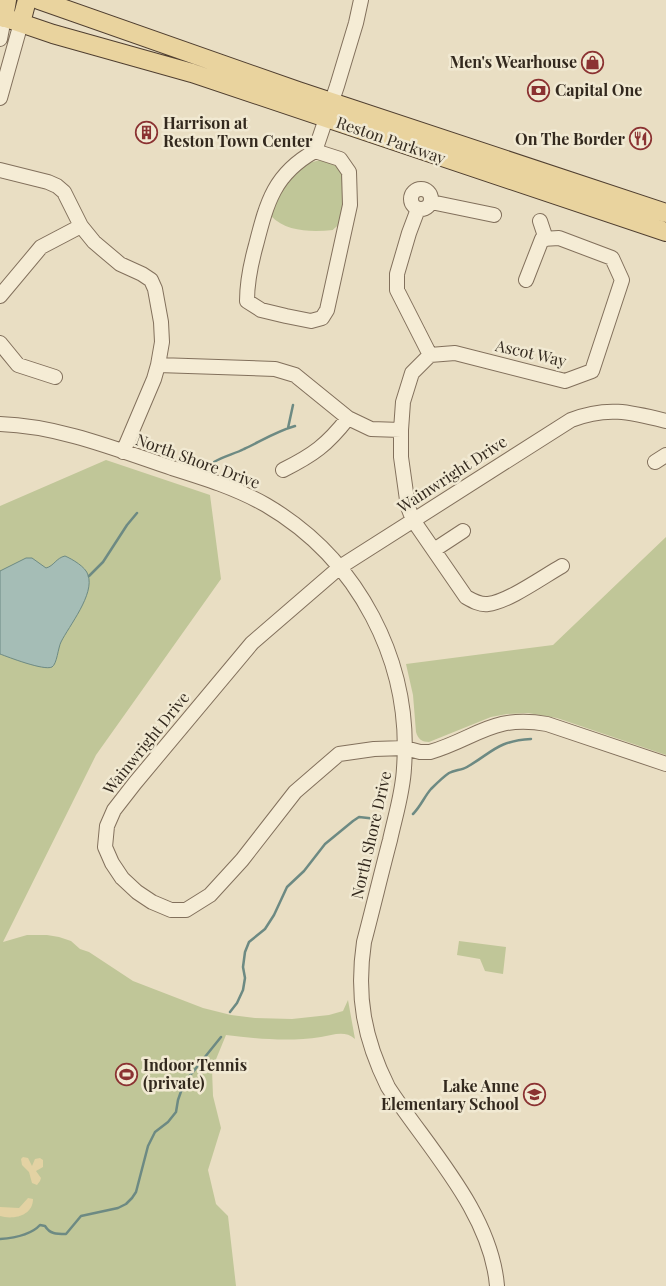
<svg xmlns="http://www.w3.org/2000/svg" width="666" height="1286" font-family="'Playfair Display',serif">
	<rect width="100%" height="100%" fill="#e9dec3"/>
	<path fill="#c0c698" d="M324 159C327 160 333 161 336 163 348 172 345 213 338 225 338 226 333 229 333 230 312 232 286 232 271 216L272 204 282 187 294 174 305 164Z
		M106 460 210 495 221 579 96 755 3 942 27 935H47L59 937 71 941 80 949 89 952 133 981 203 1008 231 1015 255 1018 292 1019 329 1015 343 1011 348 1000 355 1039C345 1030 333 1035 321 1037 289 1042 258 1039 226 1035L212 1069 213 1096 221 1128 208 1170 216 1204 228 1216 236 1286H0V506Z
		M666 537V755L557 718 528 713 507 714 491 717 429 742C422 742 418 739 416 732L413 695 406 664 553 645Z
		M459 941 506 947 503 974 485 971 480 959 457 955Z"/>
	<path fill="#e3d2a3" d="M23 1157 28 1158 32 1166 35 1159 40 1158 43 1160V1167L36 1171 41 1178 40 1181 37 1185 32 1183 29 1172 22 1165 21 1159Z
		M28 1198 33 1199C33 1216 13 1220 0 1216V1207L19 1208Z"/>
	<path fill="#a5bdb6" stroke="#6d8a83" d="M65 556C72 559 86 567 88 575 95 594 69 626 61 642 58 648 57 664 52 667 44 671 8 657 0 654V571L26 558H32L46 568C54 566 56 558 65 556Z"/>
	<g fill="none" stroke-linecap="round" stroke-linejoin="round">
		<path stroke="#6d8a83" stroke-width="2.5" d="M288 428 293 405
			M214 462C224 456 234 454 244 449 261 441 277 431 295 426
			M89 576 103 562 127 525 137 513
			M413 814C421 806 424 797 431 789 436 784 443 777 449 773 455 770 462 770 467 767 493 752 497 741 531 739
			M230 1012 237 1003 243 990 245 978 243 967 245 952 249 942 265 929 274 915 287 887 304 871 325 844 353 821 359 817 377 819
			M0 1239C13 1238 31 1235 40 1225L45 1226C50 1234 56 1234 66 1234L81 1216 118 1208 126 1204 132 1198 136 1192 148 1146 155 1132 168 1122 176 1112 178 1100 184 1083 221 1037"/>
		<defs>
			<path id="minor" d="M0 39 4 18
				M0 98 21 23
				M315 151 340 159 349 172 350 205 327 310 322 318 311 321 286 316 261 310 247 301C247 282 251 263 256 245 267 202 274 174 315 151L337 86 356 23 361 0
				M0 170 48 182 57 186 64 192 81 226 94 242 120 264 142 274 151 280 155 289 161 322 162 342 158 365 154 379 123 452
				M411 199a10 10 0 1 1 20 0a10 10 0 1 1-20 0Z
				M431 202 494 215
				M418 209 409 233 397 274V290L430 355
				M540 221 546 239
				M526 280 542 239 559 238 612 258 622 280 592 371 565 381 455 353 430 355 412 373 403 402 401 430V457L408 507 413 520 466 597C473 601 480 605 488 604 508 602 544 576 562 566
				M0 296 41 247 81 226
				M0 343 18 365 55 377
				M158 365 275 369 295 375 348 418 371 429 401 430
				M666 421C630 412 607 406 571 420L340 567 252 643 135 783 114 810 107 826 105 847 112 863 122 878 137 892 152 902 171 910H186L210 895 242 860 295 792 339 754 374 749 405 748 420 752H430C477 738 493 714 547 724L666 764
				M0 424C59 426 116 449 172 468 204 478 236 488 266 505 358 559 412 661 404 768 403 792 395 817 390 840 381 874 373 908 364 942 356 996 364 1039 388 1087 427 1147 491 1212 497 1286
				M655 462 666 455
				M283 470C313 455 327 445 348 418
				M434 550 463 531"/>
			<path id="major" d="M39 0 298 91 666 213
				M0 16 53 34 192 73 666 232
				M4 18 7 0
				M21 23 27 0"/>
		</defs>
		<use href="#minor" stroke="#82705c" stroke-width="16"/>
		<use href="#major" stroke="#503f30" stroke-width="20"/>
		<use href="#minor" stroke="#f5ecd5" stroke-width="14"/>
		<use href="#major" stroke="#e9d39e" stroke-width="18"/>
	</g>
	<defs>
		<symbol id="shop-ring" viewBox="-11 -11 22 22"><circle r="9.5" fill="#f1e9d2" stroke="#8b3232" stroke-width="1.5"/><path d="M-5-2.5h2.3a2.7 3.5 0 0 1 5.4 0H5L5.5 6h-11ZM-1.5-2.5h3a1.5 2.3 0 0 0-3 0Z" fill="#8b3232"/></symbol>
		<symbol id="bank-ring" viewBox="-11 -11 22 22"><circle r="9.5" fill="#f1e9d2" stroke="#8b3232" stroke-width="1.5"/><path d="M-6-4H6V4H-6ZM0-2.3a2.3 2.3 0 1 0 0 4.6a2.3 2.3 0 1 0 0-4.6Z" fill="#8b3232"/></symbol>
		<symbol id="building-ring" viewBox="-11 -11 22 22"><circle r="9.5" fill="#f1e9d2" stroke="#8b3232" stroke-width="1.5"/><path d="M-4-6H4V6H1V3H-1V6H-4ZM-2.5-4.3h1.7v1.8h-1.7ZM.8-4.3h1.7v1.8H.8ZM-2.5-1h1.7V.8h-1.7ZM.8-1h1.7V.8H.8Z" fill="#8b3232"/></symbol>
		<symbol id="restaurant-ring" viewBox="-11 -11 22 22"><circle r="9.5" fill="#f1e9d2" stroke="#8b3232" stroke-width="1.5"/><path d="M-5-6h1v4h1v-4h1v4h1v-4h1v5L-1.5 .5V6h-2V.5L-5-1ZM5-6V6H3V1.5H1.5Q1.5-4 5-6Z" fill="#8b3232"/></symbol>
		<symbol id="stadium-ring" viewBox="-11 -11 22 22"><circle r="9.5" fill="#f1e9d2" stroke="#8b3232" stroke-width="1.5"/><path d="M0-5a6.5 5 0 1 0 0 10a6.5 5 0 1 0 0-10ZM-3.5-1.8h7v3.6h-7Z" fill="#8b3232"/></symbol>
		<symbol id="school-ring" viewBox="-11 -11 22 22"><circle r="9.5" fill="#f1e9d2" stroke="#8b3232" stroke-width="1.5"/><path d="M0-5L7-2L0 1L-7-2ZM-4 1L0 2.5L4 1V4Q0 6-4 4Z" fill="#8b3232"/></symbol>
	</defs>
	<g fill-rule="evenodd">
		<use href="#shop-ring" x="580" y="50" width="25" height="25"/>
		<use href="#bank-ring" x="526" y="78" width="25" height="25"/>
		<use href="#building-ring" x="134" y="120" width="25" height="25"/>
		<use href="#restaurant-ring" x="628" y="126" width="25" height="25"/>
		<use href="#stadium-ring" x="114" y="1062" width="25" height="25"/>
		<use href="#school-ring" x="522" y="1082" width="25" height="25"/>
	</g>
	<g text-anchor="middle" stroke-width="5" stroke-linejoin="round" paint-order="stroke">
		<g font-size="16" font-weight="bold" fill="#33291e" stroke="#f1e9d2" text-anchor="end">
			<text x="577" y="68">Men's Wearhouse</text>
			<text x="555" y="96" text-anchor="start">Capital One</text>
			<text x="163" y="129" text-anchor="start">Harrison at<tspan x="163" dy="18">Reston Town Center</tspan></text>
			<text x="625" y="145">On The Border</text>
			<text x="143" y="1071" text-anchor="start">Indoor Tennis<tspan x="143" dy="18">(private)</tspan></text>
			<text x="519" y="1092">Lake Anne<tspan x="519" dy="18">Elementary School</tspan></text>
		</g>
		<g font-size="16" fill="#33291e" stroke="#f1e9d2">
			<text transform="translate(391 140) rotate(19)" y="6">Reston Parkway</text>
			<text transform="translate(531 353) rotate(13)" y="6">Ascot Way</text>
			<text transform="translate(198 461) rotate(20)" y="6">North Shore Drive</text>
			<text transform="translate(452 474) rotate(-33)" y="6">Wainwright Drive</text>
			<text transform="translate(146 743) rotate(-51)" y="6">Wainwright Drive</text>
			<text transform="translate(371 835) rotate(-77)" y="6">North Shore Drive</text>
		</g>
	</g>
</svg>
